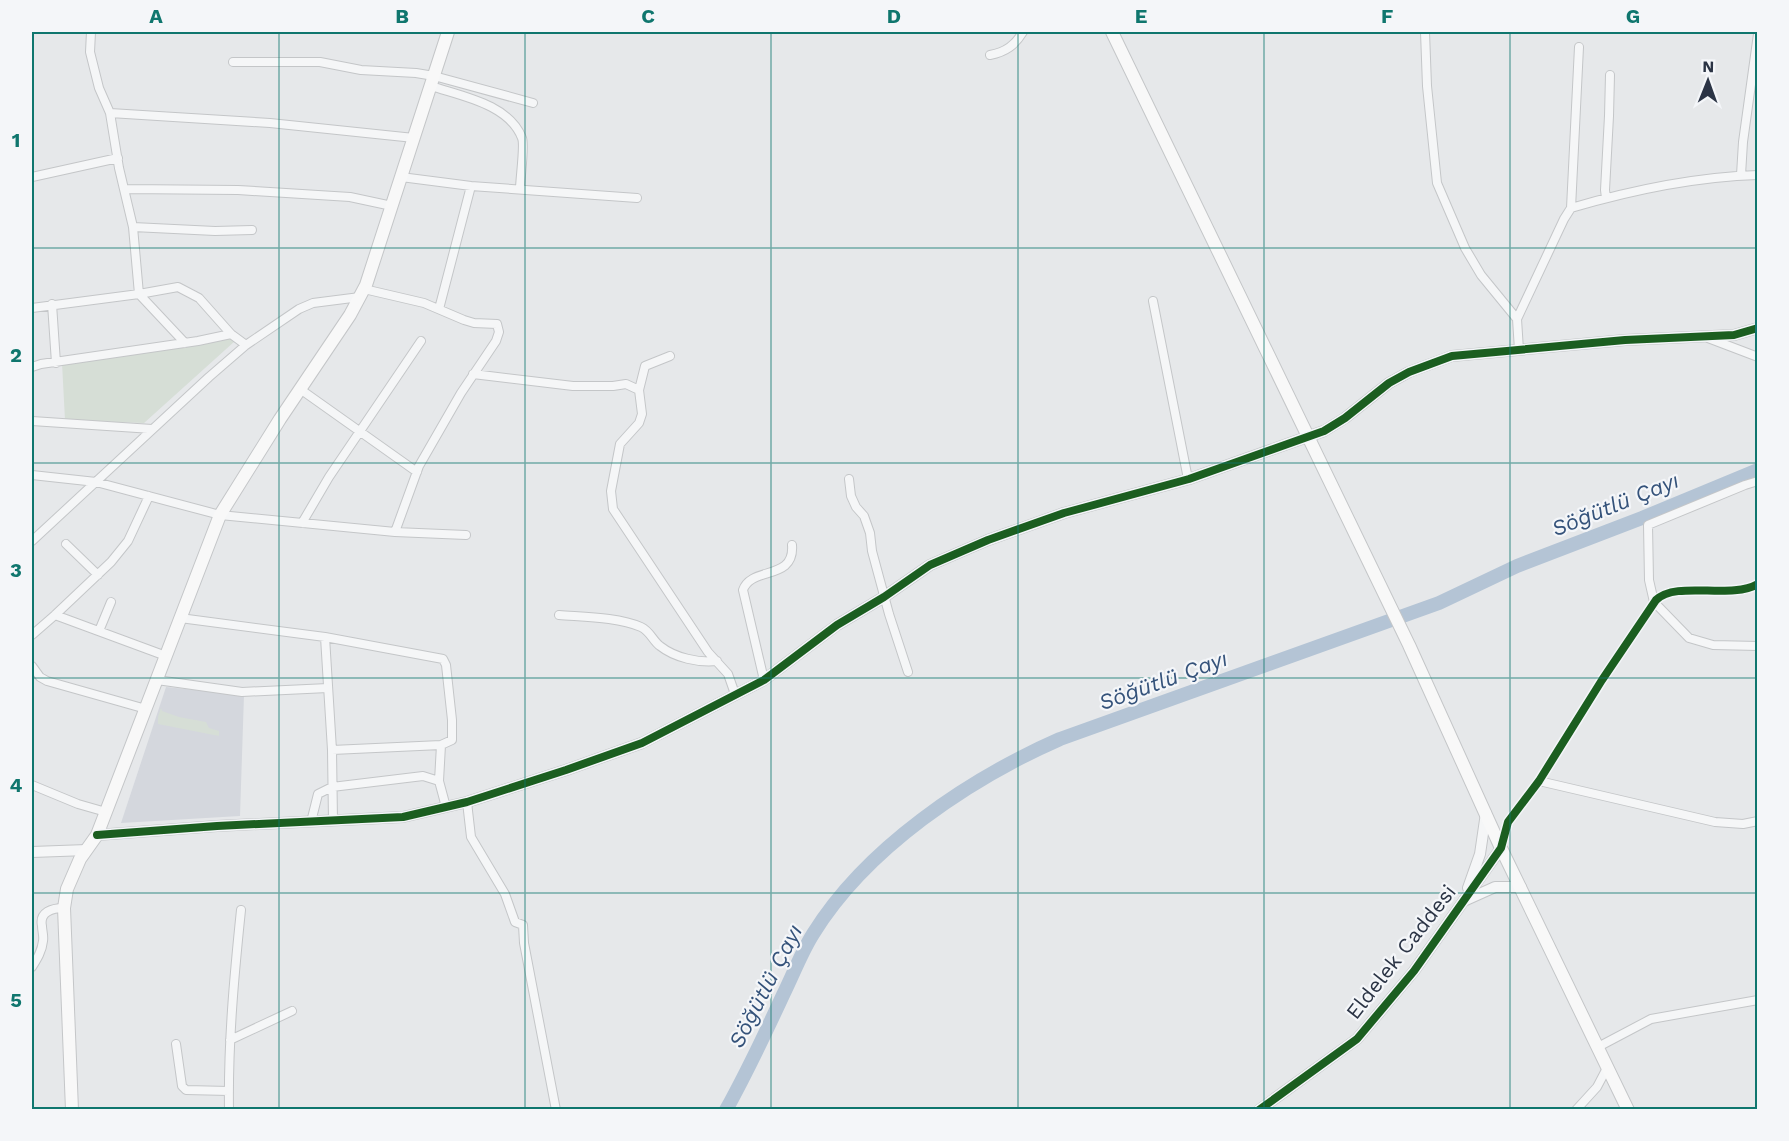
<svg xmlns="http://www.w3.org/2000/svg" width="1789" height="1141" font-family="'Work Sans',sans-serif">
	<rect width="100%" height="100%" fill="#e6e8ea"/>
	<path fill="#d4d7dd" d="M166 687 244 695 240 816 121 823Z"/>
	<path fill="#d6ded6" d="M234 338 235 341 144 423 65 420 62 363Z
		M161 708 162 711 179 717 206 722 209 728 219 731V736L158 724V717Z"/>
	<g fill="none" stroke-linecap="round" stroke-linejoin="round">
		<path stroke="#b4c4d5" stroke-width="14" d="M726 1110C747 1072 765 1034 783 995 793 975 801 953 813 934 866 848 969 779 1060 739L1439 603 1517 566 1642 518 1758 470"/>
		<defs>
			<path id="minor" d="M91 32 90 52 99 88 110 113 119 168 133 227 139 294 185 343
				M1425 32 1427 86 1437 183 1465 248 1481 275 1517 319 1519 350
				M990 55C1006 52 1015 45 1023 32
				M233 62H320L361 70 416 73 434 76 533 103
				M431 86C461 96 509 104 522 138 525 145 520 179 520 189
				M110 113 270 123 414 138
				M1741 175 1743 142 1758 34
				M32 177 118 158
				M401 177 471 186 637 198
				M124 189 238 190 350 197 392 206
				M1606 198 1605 190 1609 116 1610 75
				M1571 208C1632 190 1694 177 1758 175
				M133 227 215 231 252 230
				M364 289 424 303 464 320 474 323 497 324 499 332 496 341 461 393 419 466 395 532
				M1153 301 1188 479
				M52 304 56 363
				M32 308 139 294 178 287 199 298 231 334 246 345
				M439 309 471 186
				M1517 319 1564 219 1571 208 1579 47
				M1708 338 1758 357
				M670 356 645 366 639 390 642 414 639 423 620 444 611 491 613 509 708 652 728 674 735 694
				M32 367 41 364 198 341 231 334
				M473 374 573 386H613L626 384 639 390
				M300 389 417 472
				M32 421 152 429
				M32 475 96 482 220 515 395 532 466 535
				M849 479 851 496 856 507 864 516 870 533 872 551 889 614 908 672
				M1758 481 1745 485 1648 525 1649 580 1654 602 1689 638 1713 645 1758 646
				M302 523 329 477 421 341
				M32 541 209 377 246 345 299 309 313 303 360 297
				M66 544 98 575
				M55 615 166 656
				M559 615C584 617 618 617 641 627 650 631 653 641 660 646 675 658 699 663 717 661
				M180 618 325 637 443 659 446 665 452 720V740L441 745 332 750
				M99 631 111 602
				M32 635 55 615 111 562 128 541 149 496
				M325 637 332 750 333 821
				M32 666 40 677 47 681 146 709
				M157 680 242 692 328 688
				M764 680 743 590C751 566 795 581 792 545
				M439 781 441 745
				M1539 781 1715 822 1743 824 1758 821
				M32 785 78 804 106 812
				M467 802 471 837 505 894 515 922 523 925 524 943 556 1110
				M311 822 318 794 332 787 423 776 439 781 446 807
				M1501 848 1508 822 1539 781 1602 680 1656 600C1677 580 1730 600 1758 584
				M32 967C37 959 42 951 43 941 44 936 42 931 42 926 39 912 52 908 64 908
				M230 1040 292 1011
				M176 1044 182 1086 186 1090 229 1091
				M1598 1047 1651 1019 1758 1000
				M229 1110C228 1043 234 977 241 910
				M1576 1110 1597 1087 1607 1068"/>
			<path id="tertiary" d="M97 835 217 826 403 817 467 802 566 770 642 743 764 680 837 625 884 597 930 565 988 540 1064 513 1189 479 1324 431 1345 418 1389 383 1409 372 1452 356 1625 340 1734 335 1758 328
				M32 852 87 850
				M1468 888 1480 854 1486 813
				M1466 900 1495 887H1521
				M1259 1110 1357 1039 1414 971 1501 848"/>
			<path id="secondary" d="M1112 32 1409 645 1501 848 1628 1110
				M72 1110 64 908 67 889 80 859 97 835 220 515 280 419 350 315 366 285 448 32"/>
		</defs>
		<use href="#minor" stroke="#c4c6c8" stroke-width="10"/>
		<use href="#tertiary" stroke="#c4c6c8" stroke-width="12"/>
		<use href="#secondary" stroke="#c4c6c8" stroke-width="14"/>
		<use href="#minor" stroke="#f5f6f7" stroke-width="8"/>
		<use href="#tertiary" stroke="#f5f6f7" stroke-width="10"/>
		<use href="#secondary" stroke="#f8f8f8" stroke-width="12"/>
		<defs>
			<path id="cycleway" d="M97 835 217 826 403 817 467 802 566 770 642 743 764 680 837 625 884 597 930 565 988 540 1064 513 1189 479 1324 431 1345 418 1389 383 1409 372 1452 356 1625 340 1734 335 1758 328
				M1259 1110 1357 1039 1414 971 1501 848 1508 822 1539 781 1602 680 1656 600C1677 580 1730 600 1758 584"/>
		</defs>
		<use href="#cycleway" stroke="#f4f6f9" stroke-width="11"/>
		<use href="#cycleway" stroke="#1b5e20" stroke-width="8"/>
	</g>
	<path fill="none" stroke="#0f766e" stroke-width="1.5" stroke-opacity="0.55" d="M279 32V1110M525 32V1110M771 32V1110M1018 32V1110M1264 32V1110M1510 32V1110M32 248H1758M32 463H1758M32 678H1758M32 893H1758"/>
	<g text-anchor="middle" stroke-width="4.5" stroke-linejoin="round" paint-order="stroke">
		<g font-size="21" fill="#2b3445" stroke="#f4f6f9">
			<text transform="translate(1401 952) rotate(-52)" y="7">Eldelek Caddesi</text>
		</g>
		<g font-size="22" font-style="italic" fill="#34527a" stroke="#f4f6f9">
			<text transform="translate(1615 504) rotate(-22)" y="8">Söğütlü Çayı</text>
			<text transform="translate(1163 680) rotate(-20)" y="8">Söğütlü Çayı</text>
			<text transform="translate(765 986) rotate(-63)" y="8">Söğütlü Çayı</text>
		</g>
	</g>
	<rect width="1789" height="1141" fill="none" stroke="#f4f6f9" stroke-width="66"/>
	<g transform="translate(1708 81) rotate(1)" stroke="#f4f6f9" stroke-width="4.5" paint-order="stroke">
	<path d="M0-4.5L10 22L0 15L-10 22Z" fill="#2b3445"/>
	<text y="-9" font-size="16" font-weight="bold" text-anchor="middle" fill="#2b3445">N</text>
	</g>
	<rect x="33" y="33" width="1723" height="1075" fill="none" stroke="#0f766e" stroke-width="2"/>
	<g font-size="20" text-anchor="middle" font-weight="bold" fill="#0f766e">
		<text x="156" y="23">A</text>
		<text x="402" y="23">B</text>
		<text x="648" y="23">C</text>
		<text x="894" y="23">D</text>
		<text x="1141" y="23">E</text>
		<text x="1387" y="23">F</text>
		<text x="1633" y="23">G</text>
		<text x="16" y="147">1</text>
		<text x="16" y="362">2</text>
		<text x="16" y="577">3</text>
		<text x="16" y="792">4</text>
		<text x="16" y="1007">5</text>
	</g>
</svg>
